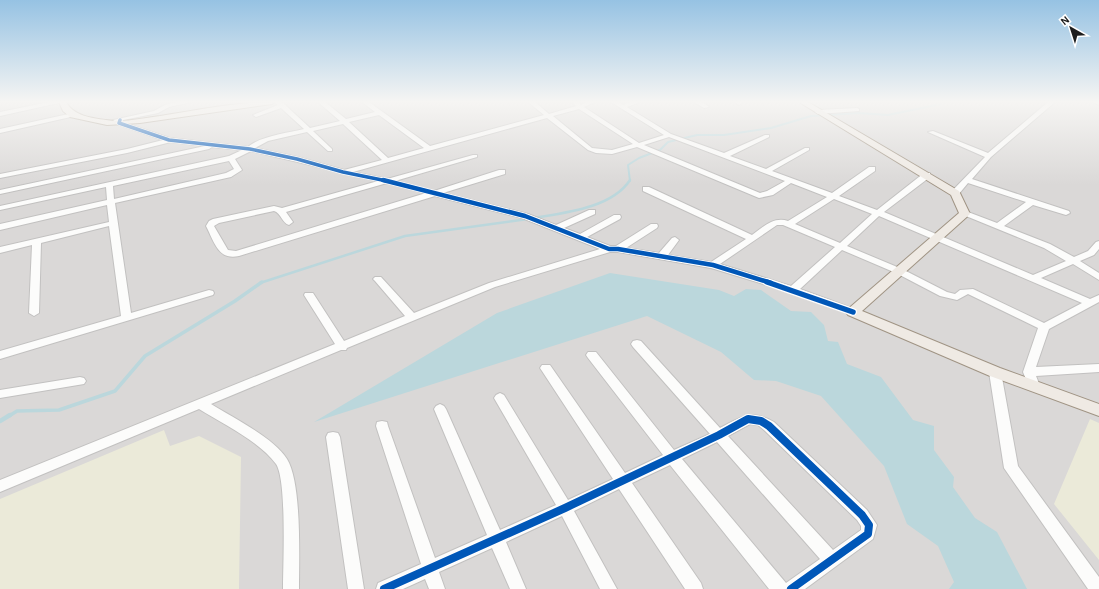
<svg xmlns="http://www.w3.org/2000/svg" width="1099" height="589" font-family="'Alegreya Sans',sans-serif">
	<rect width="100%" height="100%" fill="#ebe8e5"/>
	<path fill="#dad8d7" d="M0 102H1099V589H0Z"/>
	<path fill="#ebead9" d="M1090 419 1099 423V560L1054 504Z
		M164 430 170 446 199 436 241 457 239 589H0V499Z"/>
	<path fill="#bbd7dc" d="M610 273 719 290 734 296 746 289 761 290 791 311 811 312 824 325 828 341 838 342 847 364 881 377 913 420 934 426V450L954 477 953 487 975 518 997 532 1027 589H949L954 582 938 546 907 524 884 466 821 396 776 381 754 380 721 352 647 316 314 422 497 313Z"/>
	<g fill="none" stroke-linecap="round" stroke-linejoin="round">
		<path stroke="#bbd7dc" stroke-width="2" d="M630 181 628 165 639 158 660 150 668 142 697 135H724L771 128 811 116 858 113 888 115 941 104 940 102"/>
		<path stroke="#bbd7dc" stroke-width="2.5" d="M534 218C564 213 612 208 630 180
			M260 283 405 236 528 219"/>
		<path stroke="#bbd7dc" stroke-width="3.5" d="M9 416 17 411 59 410 115 391 145 356 235 301 262 282"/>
		<path stroke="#bbd7dc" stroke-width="4.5" d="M0 421 10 415"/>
		<defs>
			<path id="minor" d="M49 102H63L0 116V112Z
				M176 102H191L169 107 158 113 123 120 122 122 170 138 248 147C260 136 288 133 304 129L281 108 256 117 253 115 278 105 275 102H282L310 128 340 121 318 102H325L346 119 375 112 362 102H369L430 146 544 115 528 102H535L549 114 576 106 572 102H579L581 105 586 102H595L584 107 639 143 664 135 611 102H619L623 105 630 102H640L627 107 671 134 724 153 765 135H769V137L730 156 766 169 805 148H809V150L772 171 832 193 869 167H875V171L839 196 877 210 924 173H930V177L884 212 1033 275 1066 261 1044 248 961 214 965 212H968L997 223 1026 202 968 183 958 195H952V191L985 157 928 132 933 131 988 153 1048 102H1055L991 157 972 179 1069 211 1070 213 1066 215 1033 205 1004 226 1050 244 1074 257 1088 251 1096 242 1099 241V249L1094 255 1080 261 1099 273V280L1073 264 1041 278 1090 299 1099 295V302L1049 329 1036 367 1099 364V372L1036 376 1040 386 1038 389 1034 390 1030 389 1023 372 1038 328 968 294 957 300 940 296 896 273 842 250 800 289 857 310 858 312 853 315 789 292 711 268 618 252H610L495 287 347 348 346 350H341L211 404C232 417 274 438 287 459 302 483 299 559 299 589H283C283 566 287 480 276 464 259 441 223 424 199 409L0 492V480L335 344 304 295 305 293H313L344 341 405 316 375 281 373 279 375 277H381L414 313 489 283 600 249 522 218 435 196 239 256C218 261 214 241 206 226L209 221 213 219 274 206 282 208 378 181 251 151 235 159 242 170 231 177 115 203 131 313 209 290 213 291 214 293 213 295 0 359V351L121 316 109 226 41 243 39 313 34 316 29 313 32 245 0 253V247L109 222 107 205 0 230V224L107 200 106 187 0 210V206L229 156 242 150 212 147 209 149 0 194V190L205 146 171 142 127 153 0 178V174L127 149 163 140 117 124 116 122 113 120 154 111 165 105ZM579 109 633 144 612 150 592 148 553 116ZM379 115 424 148 388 158 349 122ZM547 118 588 150 596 153 612 154 637 147 759 198 773 195 791 183 827 197 788 221C774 216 763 227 752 235L649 187H643V191L746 239 711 262 668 255 679 240 675 237 672 238 659 253 626 248 657 228 658 226 657 224H651L616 246H610L587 237 620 219 621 217 620 215H614L580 234 564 228 595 214V210H589L556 225 528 214 443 193 505 174V170H499L434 191 395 181 477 157V155H473L387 179 353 172ZM343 124 382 160 344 170 297 157 255 148 268 141 307 132 328 151H332V149L313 131ZM669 137 785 181 767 191 760 193 644 145ZM229 161 234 169 226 173 114 199 113 186ZM387 183 426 193 236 251 228 250 214 226 219 223 274 211C281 213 282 223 289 225L293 222 286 212ZM834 199 872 214 840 243 795 224ZM879 216 1082 303 1044 323 973 289 960 290 955 294 947 292 902 269 847 246ZM777 225H783L835 247 791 286 720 264Z
				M694 102H702L709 107 704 108Z
				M735 102H742V103L739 105Z
				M1093 102H1099V105Z
				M857 108 859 109V111L818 114 815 112 818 110Z
				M73 113 75 114V116L0 133V129Z
				M637 340 641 341 720 428C741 417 751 409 774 422L867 510 877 525 873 539 805 589H769L670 465 632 483 701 583 703 589H685L619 489 574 511 617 589H600L562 516 506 542 526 589H510L492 548 439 572 445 589H429L425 579 403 589H376L378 583 421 564 376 426 377 422 382 421 387 422 388 426 435 558 487 535 434 409 436 406 440 404 444 406 446 409 500 530 556 505 494 398 496 395 500 393 504 395 568 500 613 479 542 371 540 368 542 365H550L625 473 663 455 588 358 586 355 588 352H596L674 450 710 434 633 347 631 344 633 341ZM750 424 758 425 764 430 857 520 861 526V530L833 550 728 436ZM717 442 820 559 786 583 682 459Z
				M995 368 999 369 1001 372 1018 466 1099 577V589H1088L1004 468 989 372 991 369Z
				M80 377 84 378 86 381 84 384 0 398V390Z
				M333 432 338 433 340 437 364 589H348L326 437 328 433Z"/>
			<path id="major" d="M59 102H66C74 116 91 118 106 120 123 123 143 118 160 116 199 110 237 102 275 102L272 104 140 123 107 125 70 117 63 111Z
				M799 102H808L959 191 970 214 862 311 1000 368 1099 404V416L990 376 848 315 846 312 848 309 959 213 951 195Z"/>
		</defs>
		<use href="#minor" stroke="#c2c1c0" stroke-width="2"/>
		<use href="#major" stroke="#a09484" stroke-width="2"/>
		<use href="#minor" fill="#fcfcfb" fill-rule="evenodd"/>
		<use href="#major" fill="#efeae4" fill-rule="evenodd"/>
		<defs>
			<path id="cycleway-far3" d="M120 120 119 123 169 140 250 149 297 159 343 172 387 181"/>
			<path id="cycleway-far2" d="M383 180 525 216 609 249H618L713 265 771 283"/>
			<path id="cycleway-far1" d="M767 282 853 312"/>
			<path id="cycleway" d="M384 589 565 508 719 435 748 419 761 421 769 426 862 515 869 525 868 534 791 589"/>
		</defs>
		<use href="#cycleway-far3" stroke="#fff" stroke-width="5"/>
		<use href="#cycleway-far2" stroke="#fff" stroke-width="6"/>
		<use href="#cycleway-far1" stroke="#fff" stroke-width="8"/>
		<use href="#cycleway" stroke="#fff" stroke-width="10"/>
		<use href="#cycleway-far3" stroke="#0057b8" stroke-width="3.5"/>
		<use href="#cycleway-far2" stroke="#0057b8" stroke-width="4.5"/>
		<use href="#cycleway-far1" stroke="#0057b8" stroke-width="5.5"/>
		<use href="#cycleway" stroke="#0057b8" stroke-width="8"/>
	</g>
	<linearGradient id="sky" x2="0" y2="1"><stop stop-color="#96c2e3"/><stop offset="0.55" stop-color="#f6f5f3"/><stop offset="1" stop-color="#f6f5f3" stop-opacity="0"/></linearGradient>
	<rect width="1099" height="185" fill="url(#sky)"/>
	<g transform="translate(1071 28) rotate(321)" stroke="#ffffff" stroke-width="3" paint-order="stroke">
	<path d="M0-3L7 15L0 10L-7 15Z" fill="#1d1d1d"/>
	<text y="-6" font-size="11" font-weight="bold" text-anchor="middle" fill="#1d1d1d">N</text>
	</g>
</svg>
